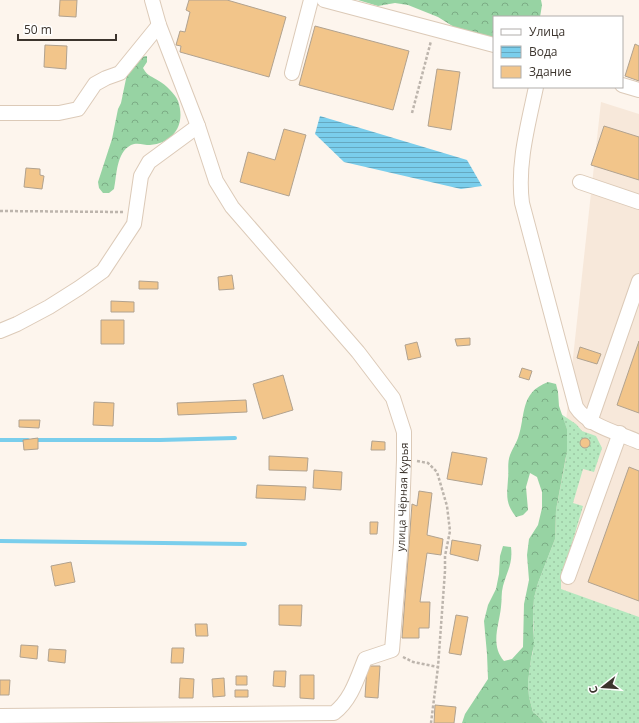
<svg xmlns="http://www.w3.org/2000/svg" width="639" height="723" font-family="'Open Sans',sans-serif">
	<defs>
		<pattern id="grass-dots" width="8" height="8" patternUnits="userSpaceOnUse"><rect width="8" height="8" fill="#b4e8be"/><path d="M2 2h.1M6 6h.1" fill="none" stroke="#9cc8a4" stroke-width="1.8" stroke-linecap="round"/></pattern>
		<pattern id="forest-crowns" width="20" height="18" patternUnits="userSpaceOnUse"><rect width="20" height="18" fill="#97d3a3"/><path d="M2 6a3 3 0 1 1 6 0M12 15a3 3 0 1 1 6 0" fill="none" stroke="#7cac85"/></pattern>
		<pattern id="water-rules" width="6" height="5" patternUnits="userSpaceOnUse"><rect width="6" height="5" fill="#7aceec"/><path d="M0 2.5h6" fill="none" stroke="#65a8c0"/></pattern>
	</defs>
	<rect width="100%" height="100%" fill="#fdf5ed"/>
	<path fill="#f7e8da" d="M601 102 639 114V723H533Z"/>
	<path fill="url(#grass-dots)" d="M561 414 576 424 582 431 596 436 602 448 594 472 583 469 573 503 583 506 561 581V589L639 617V723H544L539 717 533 712 529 697 528 682 531 659 533 652 534 630 533 615 534 598 538 583 555 539 556 510 566 458 567 429Z"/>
	<path fill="url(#forest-crowns)" d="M358 0H541L542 5 540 17H494V39L485 38 454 27 438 17 408 5 395 3 378 6Z
		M147 56V62L143 68C148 77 152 76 159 81 166 85 175 94 178 101 186 124 174 143 150 145 144 145 137 142 131 145 116 153 117 175 114 189L109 193H103L99 188 98 182 112 139 118 109 121 103 127 74 140 57Z
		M548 382 556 384 558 392 559 406 567 429V451L556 510 555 539 538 583 534 598 533 615 534 645 531 659 528 682 529 697 533 712 539 717 544 723H462L465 714 488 679 487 654 484 621 488 605 496 589 499 574 500 556 503 546 511 547C513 564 507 571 503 586 501 593 502 600 501 607 499 626 490 645 504 661L512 659 523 647 524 604 529 580 527 555 529 539 538 525 542 508V492L537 477 530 473 526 487 528 510 523 515 516 517C505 503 507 495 508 479 509 471 507 463 510 455 512 449 516 444 518 438 526 416 519 393 548 382Z"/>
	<path fill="url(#water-rules)" d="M320 116 467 160 482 186 461 189 344 162 315 134Z"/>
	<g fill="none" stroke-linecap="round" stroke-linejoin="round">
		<path stroke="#7aceec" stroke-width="4" d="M0 440H28
			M34 440H160L235 438
			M0 541 245 544"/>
	</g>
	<path fill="#f2c58a" stroke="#b1a28f" d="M60 0H77L76 17 59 16Z
		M189 0H227L286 17 269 77 180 52 181 46 176 45 180 31 185 32 190 12 186 10Z
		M315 26 409 51 393 110 299 85Z
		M635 44 639 46V81L625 76Z
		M45 45 67 46 66 69 44 67Z
		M437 69 460 72 451 130 428 126Z
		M604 126 639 137V180L591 165Z
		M284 129 306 135 289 196 240 182 248 152 275 160Z
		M26 168 40 169V175L44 176 42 189 24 187Z
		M232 275 234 289 219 290 218 277Z
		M139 281 158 282V289H139Z
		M111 301 134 302V312H111Z
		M101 320H124V344H101Z
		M470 338V345L457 346 455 339Z
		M639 341V413L617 405Z
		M417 342 421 357 408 360 405 345Z
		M580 347 601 354 597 364 577 358Z
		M522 368 532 371 529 380 519 377Z
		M283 375 293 410 263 419 253 384Z
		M246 400 247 412 178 415 177 403Z
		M94 402 114 403 113 426 93 425Z
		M19 420H40L39 428 19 427Z
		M38 438V449L24 450 23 440Z
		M580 443a5 5 0 1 1 10 0a5 5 0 1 1-10 0Z
		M372 441 385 442V450H371Z
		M452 452 487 458 482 485 447 479Z
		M269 456 308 458 307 471 269 470Z
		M629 467 639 471V601L588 582Z
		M314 470 342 472 341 490 313 488Z
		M257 485 306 487 305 500 256 498Z
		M419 491 432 493 427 535 443 539 441 555 427 553 420 602H430L429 628H419V638H402L412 504 417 506Z
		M370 522H378L377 534H370Z
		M452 540 481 545 478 561 450 554Z
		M71 562 75 582 55 586 51 566Z
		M279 605H302L301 626 279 625Z
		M456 615 468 617 461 655 449 653Z
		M195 624H207L208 636H196Z
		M21 645 38 646 37 659 20 657Z
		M172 648H184L183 663H171Z
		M49 649 66 650 65 663 48 661Z
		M367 666H380L378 698 365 697Z
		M274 671H286L285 687 273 686Z
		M300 675H314V699L300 698Z
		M236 676H247V685H236Z
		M180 678 194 679 193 698H179Z
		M224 678 225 696 213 697 212 679Z
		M0 680H10L9 695H0Z
		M235 690H248V697H235Z
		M435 705 456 707 454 723H434Z"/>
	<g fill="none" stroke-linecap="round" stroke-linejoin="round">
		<defs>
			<g id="minor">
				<path d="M324 0 494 45"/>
				<path d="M292 73 311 0"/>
				<path d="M622 85 639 90"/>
				<path d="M536 87C528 125 517 164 522 203L576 407C588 426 619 433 639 442"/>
				<path d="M0 113H59L78 109 95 84 106 78 120 73 159 25"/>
				<path d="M580 182 639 202"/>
				<path d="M0 331 17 324 49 307 79 288 103 271 134 224 141 176 149 162 198 126"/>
				<path d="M590 422 639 281"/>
				<path d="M568 577 620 433"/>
				<path id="s1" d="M0 716 334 713C351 700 357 679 365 659L392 650 401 543 404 460V432L393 398 358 352 232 207 216 181 198 126 159 25 152 0"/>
			</g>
		</defs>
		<use href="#minor" stroke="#dccab8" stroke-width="16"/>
		<path stroke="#bdb5ad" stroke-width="2.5" stroke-dasharray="3 2" stroke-linecap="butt" d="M412 113 431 41
			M0 211 123 212
			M417 461 428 463 437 472 447 506 450 531 445 556V571L438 667 431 723
			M403 657 413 662 438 667"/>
		<use href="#minor" stroke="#fff" stroke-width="14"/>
	</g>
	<g text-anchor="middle" stroke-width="4" stroke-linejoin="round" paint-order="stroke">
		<g font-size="11" fill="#3c342d" stroke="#fff">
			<text dy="4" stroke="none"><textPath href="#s1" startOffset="579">улица Чёрная Курья</textPath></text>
		</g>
	</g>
	<rect x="493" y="16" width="130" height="72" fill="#ffffff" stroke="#b1aeab"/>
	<rect x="501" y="29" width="20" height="6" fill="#ffffff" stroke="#b1aeab"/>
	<text x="529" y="36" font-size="12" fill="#3c342d">Улица</text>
	<rect x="501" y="46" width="20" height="12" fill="url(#water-rules)" stroke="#b1aeab"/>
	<text x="529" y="56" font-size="12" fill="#3c342d">Вода</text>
	<rect x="501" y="66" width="20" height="12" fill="#f2c58a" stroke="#b1aeab"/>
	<text x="529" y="76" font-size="12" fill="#3c342d">Здание</text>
	<g transform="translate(603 687) rotate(253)" stroke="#ffffff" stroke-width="3" paint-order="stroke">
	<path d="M0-3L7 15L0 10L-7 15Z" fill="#3c342d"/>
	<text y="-6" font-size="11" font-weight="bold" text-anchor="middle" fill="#3c342d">С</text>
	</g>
	<path d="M18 34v6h98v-6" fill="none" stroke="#3c342d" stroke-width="2"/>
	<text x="24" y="34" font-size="12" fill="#3c342d" stroke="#ffffff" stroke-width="3" paint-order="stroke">50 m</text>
</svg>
